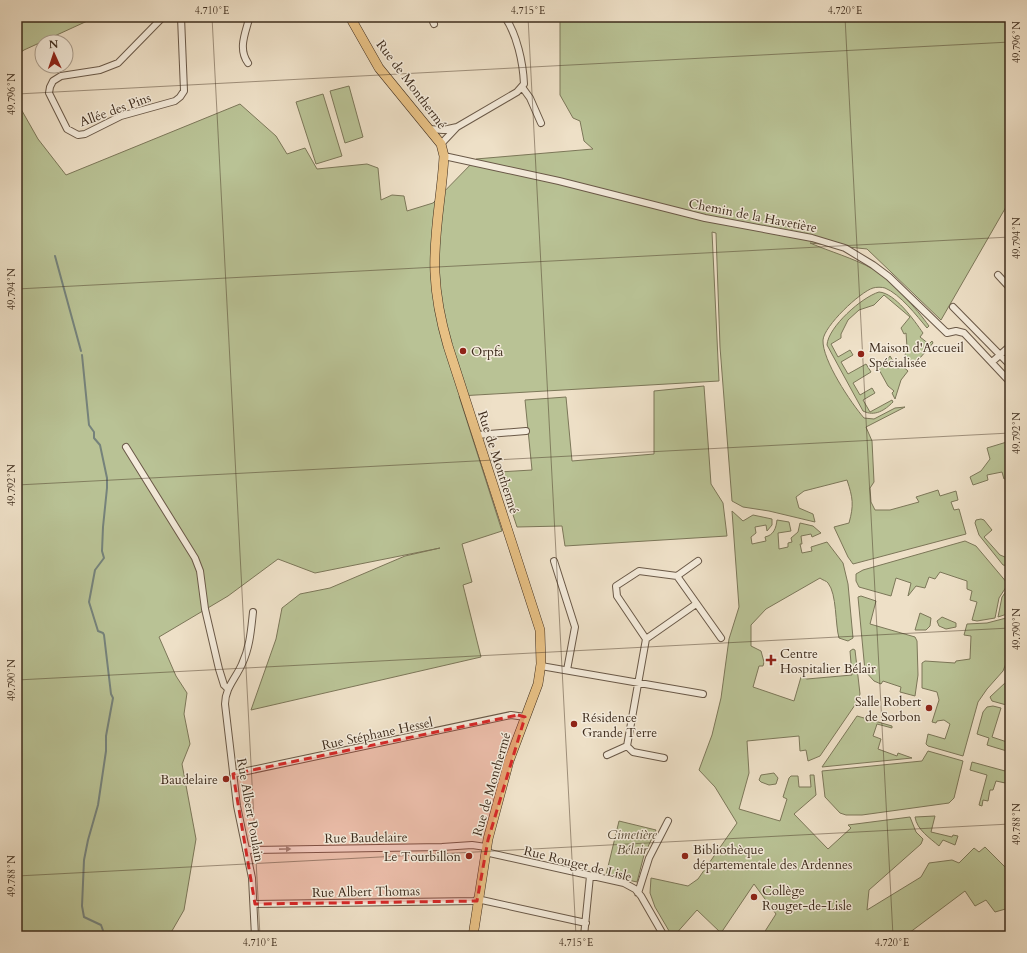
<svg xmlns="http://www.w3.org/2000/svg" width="1027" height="953" font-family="Cardo,serif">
	<rect width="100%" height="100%" fill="#eee0c7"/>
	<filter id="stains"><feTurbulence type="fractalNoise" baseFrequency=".005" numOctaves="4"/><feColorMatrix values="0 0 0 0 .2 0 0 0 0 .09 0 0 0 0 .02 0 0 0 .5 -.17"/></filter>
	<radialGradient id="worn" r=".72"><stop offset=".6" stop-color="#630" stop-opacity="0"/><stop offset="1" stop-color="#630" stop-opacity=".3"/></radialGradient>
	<path fill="#b9c295" stroke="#7c7759" d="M17 17H96L24 50 17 55Z
		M580 17H1010V200L941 320 867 249 810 243C831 252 853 258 873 269 890 279 917 309 929 326L927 328C917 316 900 294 885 288 882 287 876 287 873 288 860 292 824 326 823 340 822 360 851 403 864 418L874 419 895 408 905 407 866 427 872 441 874 482 870 488 871 502 875 510H890L919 502 916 497 938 490 940 496 956 491 958 500 951 502 954 510 959 509 966 534 853 564 848 557 834 527 849 523C854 505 853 498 847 480L804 491 796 497 799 508 813 514 815 522 769 511 743 507 732 501 720 347 716 233 712 232 719 381 459 396 502 531 462 544 472 582 463 585 481 657 251 710 276 639 282 608 300 594 330 588 405 556 440 548 315 573 278 559 228 596 159 637 176 676 187 693 184 714 190 744 182 764 196 839 184 910 169 936H17V102L38 139 66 175 240 104 276 136 287 154 305 148 317 169 367 164 378 168 381 200 392 195 404 196 407 211 433 203 476 159 593 149 584 141 580 121 573 118 560 95V21L579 19Z
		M349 86 363 137 345 143 330 91Z
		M323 94 342 156 316 164 296 102Z
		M879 292C895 293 914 320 923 333L920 337 929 344 932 341 933 343 913 366 904 360 907 347 906 333 904 334 901 328 910 317 884 295 874 305 859 310 848 320 841 334V338L831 344 838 357 850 350 853 355 841 362 848 374 866 364 871 372 853 383 860 395 872 388 875 393 863 400 870 412 892 400 893 402C885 410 875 417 863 411L827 345C828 327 862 297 879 292Z
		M890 356 898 369 901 365 908 371 901 380 895 399 892 393 894 391 888 386 877 366 880 362 884 365Z
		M704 386 711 484 723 503 727 536 565 546 562 526 517 527 499 472 532 470 525 400 566 397 572 461 654 454V391Z
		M1010 441V477L1004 479 1002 472 987 475 988 480 973 485 970 477 981 471 990 459 987 448Z
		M732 511 743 521 753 515 772 519V525L767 531 766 525 755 527 756 533 751 537 752 544 766 541 765 537C774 535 776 528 777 520L789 522 791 531 778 533 779 549 788 547V543L792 542 791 538 798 532 800 523 813 526 821 533 812 537 811 534 801 536 802 544H800L802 553 812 551 811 547 827 542 843 563 848 584 853 638 848 641 839 638C835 624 837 594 828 583 827 581 822 580 820 578L766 609 751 625V646L761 651 764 662 763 666H759L753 687 794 701 801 677 807 679 852 675 850 651 853 649 855 650 860 694 857 702 820 756 808 761 806 750 800 751 799 736 747 741 749 773 739 809 780 821 787 799 783 797 789 778 791 776H798L799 787H811L810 775H814L816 795 794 814 828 849 851 828 848 825 910 817 916 832 923 839 921 844 869 890 867 910 921 877 929 863 952 860 959 863 974 848 979 852 985 847 1010 872 1009 908 995 912 986 900 975 906 965 891 905 936H762L776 914 754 884 721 933 697 910 674 936H672L655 907 650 893 651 878 688 886 698 879 737 823 715 787 699 770 712 735 721 698 729 639 739 607Z
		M981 519 984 520 992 530 984 537 1000 555 1010 559V565L1008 566 1003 565 979 535 975 523 976 520Z
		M965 541 976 546 1008 584 999 598 995 618 977 621 972 620 977 602 970 600 972 591 967 589V581L940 572 935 579 929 577 925 588 916 586 908 596 911 583 896 578 891 596 859 587 856 581V574L863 570Z
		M1010 586V613L998 617 1002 597Z
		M861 596 876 601 870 624 915 637 917 641 918 675 915 696 900 692 901 687 883 681 881 684 874 681 865 671 858 597Z
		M920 613 931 618 930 626 926 630H915Z
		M942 617 956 623V627L946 629 939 626 937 621Z
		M1010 617V653L1003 671 987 689 978 702 963 756 928 746 926 744 928 734 945 739 950 724 944 720 937 721 936 723 932 722 939 700 937 692 922 688V663L925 661 955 663 956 661 970 659 971 636 964 635 967 624 987 623Z
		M1010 675V706L992 701 990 697 1006 682Z
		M993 706 1001 708 992 737 1010 743V752L987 745 989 738 977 734 983 712 987 707Z
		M857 716 892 726V728L877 724 873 736 881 739 878 749 897 756 898 753 912 758 822 767Z
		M928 751 963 761 954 798 949 803 862 815H846L840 813 825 797 822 771 922 761Z
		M1008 760 1010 761V784L996 781 993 790H990L988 801 983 800 982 806 979 805 987 775 970 770 972 762 1005 771Z
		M774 773 778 778 776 784 769 785 761 782 759 780 761 775Z
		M935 816 931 832 952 837 953 835 958 836 955 845 943 840 939 846C930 838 917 830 915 817Z
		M619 821 656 830 644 855 637 882 606 875Z"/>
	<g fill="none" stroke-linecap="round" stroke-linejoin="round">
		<path stroke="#75827b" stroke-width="2" d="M55 256 81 351
			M82 355 89 425 94 432V438L100 445 107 478V488L103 527 102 551 104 558 95 570 89 602 98 631 103 633 104 635 111 694 113 698 106 736V751L98 805 88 840 84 860 82 906 84 917 101 925 105 936"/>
		<defs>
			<path id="street" d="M163 17 118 63 100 70 61 76 53 81 50 87 49 93 67 129 78 135 85 134 121 116 175 101 180 97 184 91 181 17
				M431 17 434 24
				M248 63C238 49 245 34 249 19
				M522 87 530 98 541 123
				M429 129 443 130 457 127
				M441 144 457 127 517 92 524 84C523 62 517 35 505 17
				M444 156 559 181 705 218 812 238 845 248 873 265 889 277 947 333 956 331 964 333 1010 382
				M998 275 1010 288
				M953 307 1010 365
				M992 362 1010 346
				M477 435 526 431
				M126 447 195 558 200 571 205 609 219 669 224 685 228 689
				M554 561 575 627 567 670
				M677 576 698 561
				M253 612C251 630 250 647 242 664 236 678 225 688 225 704L237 806 252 878 255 936
				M646 639 696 604
				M541 666 703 694
				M627 746 633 752 664 758
				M607 755 627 746 646 639 617 596 616 586 639 571 677 576 721 638
				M233 774 511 715 525 717
				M246 850 442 847 472 845 486 847
				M485 852 624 883 635 889 641 896 664 936
				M638 893 649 858 668 821
				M477 899 586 923
				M255 904 477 901
				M584 936 590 876"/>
			<path id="primary" d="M350 17 379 68 441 144 444 156C442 195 433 234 435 273 436 298 441 322 448 346L540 630 541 664 538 684 509 761 488 839 473 936"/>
		</defs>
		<use href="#street" stroke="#6a5948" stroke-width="8"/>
		<use href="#primary" stroke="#3e2c1d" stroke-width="10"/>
		<use href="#street" stroke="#f4ebdb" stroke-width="6"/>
		<use href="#primary" stroke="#e7c084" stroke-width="9"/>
	</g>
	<defs><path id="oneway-solid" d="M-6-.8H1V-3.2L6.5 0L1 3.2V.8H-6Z"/></defs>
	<use fill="#998c7c" href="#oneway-solid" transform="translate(285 849) rotate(-1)"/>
	<path fill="#d62828" fill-opacity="0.2" stroke="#d62828" stroke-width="3" stroke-dasharray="8 5" stroke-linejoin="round" d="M518 715 525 717 488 840 477 901 255 904 233 774Z"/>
	<path fill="none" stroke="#3e2c1d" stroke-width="1" stroke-opacity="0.45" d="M212 17 260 936M528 17 576 936M845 17 893 936M17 94 1010 42M17 289 1010 237M17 485 1010 433M17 680 1010 628M17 876 1010 824"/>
	<g fill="#8f2418" stroke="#f4ebdb" stroke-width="1.5">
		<circle cx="463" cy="351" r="4"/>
		<circle cx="861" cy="354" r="4"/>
		<path d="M769 654h4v4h4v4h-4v4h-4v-4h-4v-4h4z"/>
		<circle cx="929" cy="708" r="4"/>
		<circle cx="574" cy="724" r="4"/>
		<circle cx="226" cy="779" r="4"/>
		<circle cx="469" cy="856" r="4"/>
		<circle cx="685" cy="856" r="4"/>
		<circle cx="754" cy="897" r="4"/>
	</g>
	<g text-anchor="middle" stroke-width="3" stroke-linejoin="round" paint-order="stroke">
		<g font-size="13" fill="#3e2c1d" stroke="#f4ebdb">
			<text transform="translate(412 84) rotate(53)" y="5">Rue de Monthermé</text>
			<text transform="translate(115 109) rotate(-20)" y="5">Allée des Pins</text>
			<text transform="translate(753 215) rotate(11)" y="5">Chemin de la Havetière</text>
			<text transform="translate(499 462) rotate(72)" y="5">Rue de Monthermé</text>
			<text transform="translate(377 733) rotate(-12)" y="5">Rue Stéphane Hessel</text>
			<text transform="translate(491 784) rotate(-74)" y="5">Rue de Monthermé</text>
			<text transform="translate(251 810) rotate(80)" y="5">Rue Albert Poulain</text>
			<text transform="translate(366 837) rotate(-1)" y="5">Rue Baudelaire</text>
			<text transform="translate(578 863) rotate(14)" y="5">Rue Rouget de Lisle</text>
			<text transform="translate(366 891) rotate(-1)" y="5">Rue Albert Thomas</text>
		</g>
		<g font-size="13" fill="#3e2c1d" stroke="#f4ebdb" text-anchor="start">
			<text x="869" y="352">Maison d'Accueil<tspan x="869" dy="15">Spécialisée</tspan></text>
			<text x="471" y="356">Orpfa</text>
			<text x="780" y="658">Centre<tspan x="780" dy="15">Hospitalier Bélair</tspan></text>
			<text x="921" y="706" text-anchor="end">Salle Robert<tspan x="921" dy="15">de Sorbon</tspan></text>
			<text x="582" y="722">Résidence<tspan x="582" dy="15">Grande Terre</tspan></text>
			<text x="218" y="784" text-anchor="end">Baudelaire</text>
			<text x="693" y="854">Bibliothèque<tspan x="693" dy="15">départementale des Ardennes</tspan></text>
			<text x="461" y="861" text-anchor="end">Le Tourbillon</text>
			<text x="762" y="895">Collège<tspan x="762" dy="15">Rouget-de-Lisle</tspan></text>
		</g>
		<g font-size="13" font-style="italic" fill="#574a35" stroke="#f4ebdb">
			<text x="632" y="839">Cimetière<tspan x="632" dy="15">Bélair</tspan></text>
		</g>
	</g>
	<rect width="1027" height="953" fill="none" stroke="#eee0c7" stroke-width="44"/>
	<g transform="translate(54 54) rotate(357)"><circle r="19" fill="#f4ebdb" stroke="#ab9f8f"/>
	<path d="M0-3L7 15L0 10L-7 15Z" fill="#8f2418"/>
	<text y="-6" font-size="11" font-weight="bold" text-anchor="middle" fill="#3e2c1d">N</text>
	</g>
	<rect x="22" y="22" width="983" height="909" fill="none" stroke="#3e2c1d" stroke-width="1.5"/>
	<g font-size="10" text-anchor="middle" fill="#3e2c1d">
		<text x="212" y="14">4.710°E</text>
		<text x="528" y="14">4.715°E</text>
		<text x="845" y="14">4.720°E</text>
		<text transform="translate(1016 42) rotate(-90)" y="4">49.796°N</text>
		<text transform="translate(11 94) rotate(-90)" y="4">49.796°N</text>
		<text transform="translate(1016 238) rotate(-90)" y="4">49.794°N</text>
		<text transform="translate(11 289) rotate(-90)" y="4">49.794°N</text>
		<text transform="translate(1016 433) rotate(-90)" y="4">49.792°N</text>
		<text transform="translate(11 485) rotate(-90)" y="4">49.792°N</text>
		<text transform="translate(1016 629) rotate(-90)" y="4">49.790°N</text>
		<text transform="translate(11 680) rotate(-90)" y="4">49.790°N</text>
		<text transform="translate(1016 824) rotate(-90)" y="4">49.788°N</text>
		<text transform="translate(11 876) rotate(-90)" y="4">49.788°N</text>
		<text x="260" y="946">4.710°E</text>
		<text x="576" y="946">4.715°E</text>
		<text x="892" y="946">4.720°E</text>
	</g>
	<rect width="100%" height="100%" filter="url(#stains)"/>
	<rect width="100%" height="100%" fill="url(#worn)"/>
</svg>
